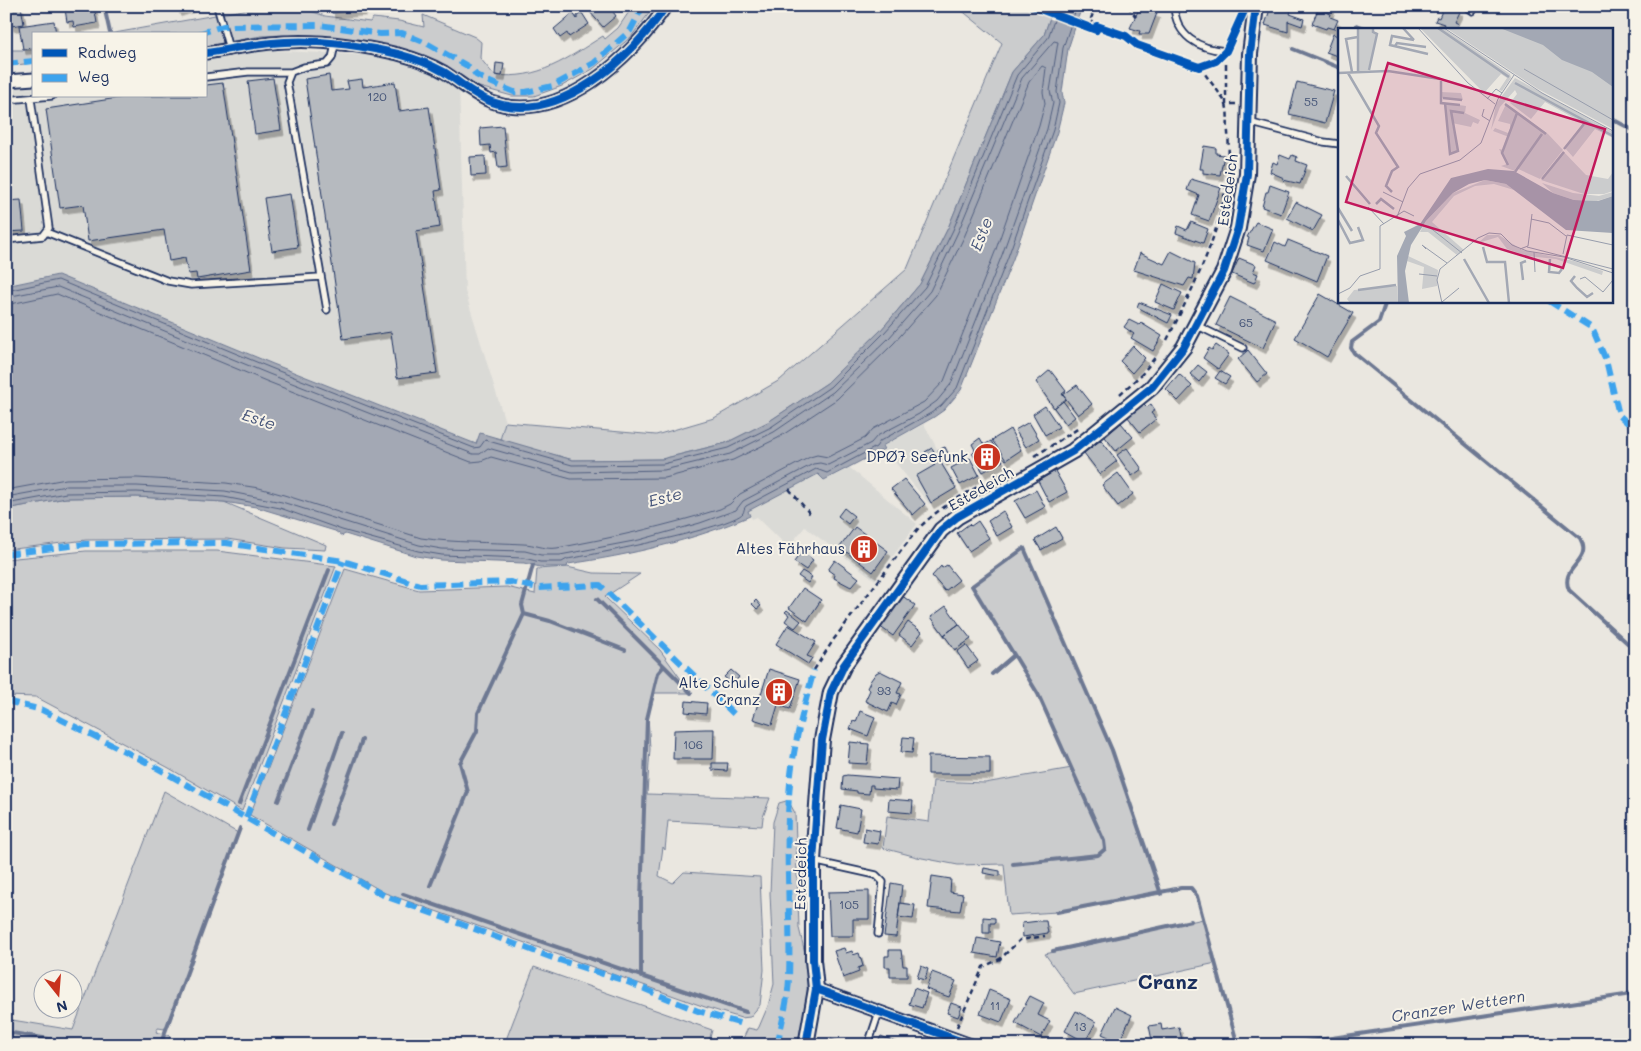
<svg xmlns="http://www.w3.org/2000/svg" width="1641" height="1051" font-family="Mali,sans-serif">
	<defs>
		<filter id="shadow"><feDropShadow dx="3" dy="5.5" stdDeviation="0" flood-color="#0004"/></filter>
	</defs>
	<rect width="100%" height="100%" fill="#eae7e0"/>
	<filter id="ink" filterUnits="userSpaceOnUse"><feTurbulence type="fractalNoise" baseFrequency=".02" numOctaves="2"/><feDisplacementMap in="SourceGraphic" scale="10" xChannelSelector="R" yChannelSelector="G"/><feConvolveMatrix kernelMatrix="1 2 1 2 8 2 1 2 1" color-interpolation-filters="sRGB"/></filter>
	<g filter="url(#ink)">
		<path fill="#dadad6" d="M264 50 382 56 459 83 465 291 505 422 500 440 480 433 476 444 273 364 58 275 6 286V88L34 87V96H206V59Z
			M924 424 957 487 929 504 882 446Z
			M849 467 917 524 875 580 805 527 788 547 757 517 752 519 747 511 819 473 824 480Z"/>
		<path fill="#cbcccd" stroke="#737e96" d="M633 6H651L653 8 631 37 593 69 562 86 534 96H512L472 85 437 61 413 52 377 44 283 35 261 36 206 46V34H109L249 9 276 7 308 10 325 16 370 22 373 18 399 21 424 27 423 15 475 37 481 42 480 58 494 75C540 80 566 59 603 36L605 39 618 28Z
			M954 6H1054L1044 35 1012 72 948 228 920 284 881 330 827 383 768 422 726 443 662 459 573 460 500 440 505 422 656 435 714 418 780 380 907 269 1002 43 960 9Z
			M6 50H34V63L6 66Z
			M137 497 224 502 326 545 325 550 285 548 227 539 86 540 6 550V509L66 498Z
			M1024 548 1112 750 1161 894 1057 912 1009 915 1004 864 958 865 917 857 883 848 887 816 929 822 933 781 985 783 1072 768 1038 694 972 586Z
			M86 551H217L336 566 242 811 169 768 36 697 6 696V559Z
			M567 567 594 573 640 574 605 597 660 650 691 693H655L648 716 650 749 647 794 770 798 763 817 762 826 668 821 665 850 663 847 659 876 673 883 684 872 760 877 764 970 760 1005 750 1017 741 1018 705 1007 385 893 250 815 345 569 419 590 507 587 535 594 537 569Z
			M164 791 238 833 165 1029 158 1028 156 1032 170 1036 167 1045H6V1019L73 1030Z
			M786 801 789 802 795 813 799 928 808 966 807 997 803 1028 798 1045H740L748 1028 757 1030 759 1027 768 1006 774 984 770 893 773 822 779 803Z
			M1203 919 1216 963 1074 994 1045 954Z
			M534 967 712 1030 708 1045H504Z"/>
		<path fill="#a3a8b4" stroke="#6d7892" d="M1054 6H1082L1068 49 1062 92 1064 103 1057 132 1013 259 961 390 944 410 934 417 882 446 884 449 824 480 818 474 748 511 750 516C692 541 630 555 568 564L567 567H540L524 563 441 560 416 556 345 534 342 536 335 531 256 507 224 502 137 497 66 498 6 509V286L58 275 273 364 476 444 480 433 573 460 662 459 726 443 768 422 827 383 881 330 920 284 948 228 1012 72 1044 35Z"/>
		<g fill="none" stroke-linecap="round" stroke-linejoin="round">
			<path stroke="#515f80" stroke-width="1" d="M6 291 58 280 271 368 474 448 480 447 485 440 572 465 663 464 728 448 771 427 830 387 884 333 925 287 953 230 1017 75 1048 38 1059 6
				M6 297 58 287 269 374 473 454H480L488 448 572 472 664 470 730 454 774 432 833 392 889 338 930 291 958 232 1022 78 1054 41 1058 42 1050 91 1053 103 1047 129 1002 255 951 384 937 401 919 414 877 436 871 443 828 465 820 463 813 464 743 501 736 510 700 523 639 540 560 555H541L525 551 442 549 419 545 282 502 225 491 137 486H66L6 497
				M6 305 57 294 266 381 471 462 481 461 491 457 571 479 665 478 733 460 778 438 837 399 894 343 936 295 965 235 1029 82 1042 66 1046 68 1043 92 1045 103 1039 126 995 252 944 381 924 402 873 429 865 438 828 457 817 455 810 457 740 494 730 504 720 509C666 526 612 538 557 548 545 550 535 544 523 544 489 542 455 543 421 538L284 495 259 488 226 483 137 478 66 479 6 490
				M6 504 66 493 137 492 224 497 280 508 342 530 418 551 442 555 524 558 540 562H562L567 559C592 555 732 528 743 513 744 511 744 508 746 506L816 469 827 473 876 447 880 441 931 413 941 406 957 388 1008 257 1053 130 1059 103 1057 92 1063 48 1077 6"/>
			<path stroke="#6d7892" stroke-width="4" d="M104 6 110 33
				M1357 25 1367 29
				M1293 49 1340 68
				M1612 119 1635 131
				M1386 301 1379 322 1352 342 1351 348 1354 353 1580 538C1594 562 1559 566 1569 590L1635 650
				M597 599 664 666 658 673 647 719 641 900V977
				M524 614 550 621 625 650
				M664 666 691 693
				M992 674 1014 655
				M278 801 312 711
				M239 804 329 570
				M331 824 362 740
				M308 830 342 733
				M1013 864 1098 855 1105 849 1104 841 1038 694 972 586 1024 548 1112 750 1161 894
				M430 886 468 792 460 763 477 731 478 713 524 614 522 605 533 565
				M403 894 746 1012
				M1057 912 1181 888H1191L1197 896 1236 1039
				M1053 951 1191 921
				M6 1032 86 1045
				M161 1043 240 828
				M1284 1045 1625 995 1635 992"/>
		</g>
		<path fill="#b6babf" stroke="#1b2f5e" filter="url(#shadow)" d="M8 6H21L24 24 11 26Z
			M84 6H94L97 23 74 27 73 21 67 22 65 9Z
			M176 6H193L178 11Z
			M331 6H364V10L332 13Z
			M594 6H609L616 16 603 27 589 11Z
			M1271 6 1291 11 1290 14 1304 19 1302 26 1288 21V32L1265 25Z
			M1322 6H1332L1330 12 1321 9Z
			M1444 6 1460 10 1454 22 1458 24 1456 29H1442L1444 24 1435 21 1437 17 1439 18Z
			M1140 7 1157 13 1149 34H1139L1140 31 1130 28Z
			M1318 9 1331 14 1330 17 1338 20 1334 29 1327 27 1326 29 1312 24Z
			M573 13 577 19V16L582 13 589 24 569 37 567 33 560 38 554 29Z
			M54 21 56 34H34V48L23 49 19 26Z
			M1333 34 1340 37V57L1326 52Z
			M496 63 504 64 502 76 495 75Z
			M329 75 331 91 349 89 347 81 362 79 363 87 395 82 399 111 429 107 441 190 435 191 440 227 416 231 437 373 397 378 391 332 343 339 305 79Z
			M273 78 281 130 255 134 248 81Z
			M1297 82 1334 91 1325 123 1289 114Z
			M223 83 251 270 197 279 196 273 188 274 185 258 169 261 164 230 88 241 83 205 60 208 46 109 131 96H206V85Z
			M503 126 507 167 498 168 496 152 491 153 490 145 481 146 480 128Z
			M1204 146 1216 148V154L1224 155 1220 175 1203 173V169H1200Z
			M1280 155 1290 159 1292 155 1297 157 1296 161 1307 165 1300 184 1283 180 1284 178 1270 172 1273 162 1277 164Z
			M485 156 486 175 471 176 470 157Z
			M1191 179 1221 188 1209 221 1192 215 1199 195 1187 190Z
			M1270 185 1289 192 1281 214 1262 207 1266 192H1268Z
			M290 194 298 247 272 251 264 198Z
			M21 200 24 231 6 232V201Z
			M1296 202 1322 215 1313 231 1287 218Z
			M1191 222 1208 229 1203 243 1176 233 1178 226 1187 230Z
			M1256 222 1273 229 1264 251 1247 245 1249 238 1247 237Z
			M1288 240 1327 256 1317 281 1267 260 1275 242 1285 247Z
			M1171 251 1195 263 1193 279 1189 278 1184 286 1134 270 1140 253 1164 264Z
			M1239 258 1256 265 1253 272 1258 274 1254 283 1232 274Z
			M1163 284 1182 293 1174 310 1155 302Z
			M1320 294 1353 313 1327 357 1295 338Z
			M1230 297 1276 320 1263 348 1216 325Z
			M1139 302 1172 315 1168 323 1137 307Z
			M1129 320 1139 325 1141 323 1162 336 1153 351 1131 338 1134 334 1124 327Z
			M1216 345 1229 354 1218 369 1203 358 1209 348 1212 350Z
			M1133 346 1145 358 1132 373 1120 361Z
			M1248 350 1267 374 1257 382 1238 359Z
			M1198 365 1207 372 1199 382 1190 374Z
			M1050 370 1066 391 1062 394 1066 399 1054 408 1036 382Z
			M1220 371 1230 377 1225 384 1215 378Z
			M1179 374 1192 386 1178 401 1166 389Z
			M1077 385 1092 404 1078 415 1063 395Z
			M1063 401 1075 417 1066 424 1054 408Z
			M1143 403 1147 407 1151 404 1155 410 1151 413 1156 419 1140 432 1127 416Z
			M1045 406 1059 427 1045 435 1033 414Z
			M1029 422 1039 439 1026 447 1015 430Z
			M1121 423 1133 437 1116 451 1105 437Z
			M1010 429 1021 450 1006 460 992 440Z
			M980 438 984 445 991 441 1003 461 983 472 972 453 975 450 972 444Z
			M1101 440 1117 461 1100 474 1084 453Z
			M945 447 950 457 944 461 938 450Z
			M932 448 956 488 931 503 916 476 935 465 925 452Z
			M1127 448 1142 469 1132 476 1117 455Z
			M970 458 979 475 960 485 951 468Z
			M1055 471 1067 492 1049 502 1038 481Z
			M1118 473 1133 494 1118 506 1102 485Z
			M904 479 925 504 913 515 891 489Z
			M1036 490 1045 507 1025 518 1015 501Z
			M844 508 854 516 848 524 838 516Z
			M1003 511 1012 527 997 536 988 521Z
			M978 521 989 538 969 551 957 533 969 524 971 526Z
			M855 527 888 551 873 572 840 547Z
			M1056 527 1062 538 1041 550 1035 540Z
			M802 551 813 560 806 570 794 562Z
			M835 560 859 578 851 587 834 578 835 575 828 570Z
			M947 565 959 580 945 591 932 576 941 566 942 568Z
			M802 571 812 577 808 583 798 576Z
			M803 588 821 600 807 621 789 608Z
			M901 595 915 605 893 636 879 626Z
			M756 600 761 606 757 609 752 604Z
			M946 606 959 624 944 635 931 617Z
			M787 610 801 621 795 628 785 621 789 615 785 612Z
			M908 622 922 632 912 645 899 635Z
			M959 624 971 639 955 650 944 635Z
			M788 625 816 642 807 656 812 658 808 664 776 644Z
			M966 645 978 661 968 668 957 652Z
			M769 669 800 679 790 709 778 705 772 725 753 719Z
			M731 670 739 677 733 684 724 677Z
			M880 671 902 682 897 693 901 694 896 705 892 703 888 712 865 701 870 690 867 688 871 680 876 673Z
			M686 701 707 703 706 714 685 712Z
			M860 711 875 717 868 736 850 729 853 721 856 722Z
			M705 729H714L713 759H673L674 730Z
			M903 737 914 738 912 753 901 752Z
			M850 742 869 744 867 764 848 763Z
			M928 756 990 757V774H928Z
			M712 763H728L727 771 712 770Z
			M847 775 898 779 897 790 873 788V785H870L869 794 857 793V791L842 789 843 776Z
			M889 799 913 801 912 813 888 811Z
			M841 805 861 809 857 832 837 828Z
			M865 828 880 831 878 844 863 842Z
			M984 868 1000 871V876L983 873Z
			M932 876 951 879 950 892 963 894 960 911 928 908Z
			M891 883 902 885 896 937 884 936Z
			M869 891V919H853V936H830L828 892Z
			M900 903 915 905 913 919 898 917Z
			M983 917 995 918V923H990V933H983Z
			M1039 921H1046L1048 933 1023 937 1022 923Z
			M977 938 1000 942 997 957 974 953Z
			M844 948 846 953 852 951 853 955 859 953 863 966 858 968 859 972 843 978 834 951Z
			M889 950H901L903 966H907V977H890V967H885V956H889Z
			M921 966 928 969 925 980 917 978Z
			M932 972 956 981 949 997 926 989Z
			M914 988 927 993 922 1008 909 1004Z
			M989 990 1011 999 1001 1022 980 1014Z
			M1030 996 1044 1003 1038 1015 1050 1021 1041 1037 1015 1023Z
			M951 1003 962 1007 958 1017 947 1013Z
			M1115 1007 1132 1015 1119 1042 1102 1034Z
			M1076 1011 1096 1022 1085 1042 1065 1031Z
			M1161 1024 1162 1030 1179 1027 1183 1045H1153L1149 1026Z
			M881 1036 898 1043V1045L878 1042Z
			M831 1039 843 1043V1045H829Z"/>
		<g fill="none" stroke-linecap="round" stroke-linejoin="round">
			<defs>
				<path id="service" d="M217 6 229 49
					M1174 6C1176 36 1198 49 1226 51
					M1466 6 1473 11
					M1137 45 1199 67 1216 61 1226 51 1244 11 1248 6
					M206 77 248 72H291
					M6 100 52 96
					M1248 122 1324 142 1340 144
					M46 232 168 281 191 285 321 277
					M6 240 43 236 49 228 31 99
					M327 310 287 82 291 72 304 67 327 64 332 58 335 45
					M1196 325 1243 348
					M813 861 876 875 883 882 878 934
					M868 1045 879 1012"/>
				<path id="minor" d="M206 53C232 49 258 43 285 42 321 40 363 46 398 54 413 58 430 64 444 72 460 82 473 95 492 102 559 126 632 57 666 6
					M6 81 34 79
					M816 989 971 1045"/>
				<path id="tertiary" d="M806 1045 816 989 813 960V861L818 791 822 740 831 692 844 665 941 530 957 517 1073 451 1152 387 1184 347 1224 271 1238 228 1247 174 1250 54 1256 6"/>
			</defs>
			<use href="#service" stroke="#1b2f5e" stroke-width="9"/>
			<use href="#minor" stroke="#1b2f5e" stroke-width="15"/>
			<use href="#tertiary" stroke="#1b2f5e" stroke-width="18"/>
			<path stroke="#1b2f5e" stroke-width="2.5" stroke-dasharray="5 4" stroke-linecap="butt" d="M1032 6 1096 30 1097 26 1130 39
				M1096 6 1090 21 1126 35V36
				M1128 6 1136 17
				M1226 64V104H1236
				M1167 340C1200 274 1234 209 1228 133 1227 124 1229 110 1225 102 1220 93 1211 83 1205 74
				M1120 394 1142 374 1157 355
				M1035 456 1079 428
				M789 489 811 515
				M814 670 834 639 917 530C943 503 974 489 1006 472
				M957 1027 983 967 1000 959 1020 940 1045 936"/>
			<use href="#service" stroke="#f7f3e8" stroke-width="5.5"/>
			<use href="#minor" stroke="#f7f3e8" stroke-width="11"/>
			<use href="#tertiary" stroke="#f7f3e8" stroke-width="14"/>
			<path stroke="#3da3ed" stroke-width="6" stroke-dasharray="12 6" stroke-linecap="butt" d="M198 34 223 26 320 25 380 34 402 33 426 43 471 68 476 75 490 82 514 92H526L553 86 594 63 630 31 643 6
				M6 64 34 61
				M1549 301 1592 328 1606 360 1619 415 1635 430
				M6 554 86 544 226 543 343 561 420 585 510 582 538 588 600 585 735 715
				M6 701 42 710 148 763 385 896 550 957 625 981 698 1011 742 1024
				M246 818 343 561
				M777 1045C782 1022 788 1001 789 978 791 917 785 856 789 796 792 750 802 714 814 670"/>
			<defs>
				<path id="cycleway" d="M1032 6 1096 30 1097 26 1126 36 1137 45 1199 67 1216 61 1226 51 1244 11 1248 6
					M206 53C232 49 258 43 285 42 321 40 363 46 398 54 413 58 430 64 444 72 460 82 473 95 492 102 559 126 632 57 666 6
					M816 989 971 1045
					M806 1045 816 989 813 960V861L818 791 822 740 831 692 844 665 941 530 957 517 1073 451 1152 387 1184 347 1224 271 1238 228 1247 174 1250 54 1256 6"/>
			</defs>
			<use href="#cycleway" stroke="#f7f3e8" stroke-width="11"/>
			<use href="#cycleway" stroke="#0057b8" stroke-width="8"/>
		</g>
	</g>
	<defs>
		<symbol id="building-disc" viewBox="-11 -11 22 22"><circle r="9.5" fill="#c8321e" stroke="#f7f3e8"/><path d="M-4-6H4V6H1V3H-1V6H-4ZM-2.5-4.3h1.7v1.8h-1.7ZM.8-4.3h1.7v1.8H.8ZM-2.5-1h1.7V.8h-1.7ZM.8-1h1.7V.8H.8Z" fill="#fff"/></symbol>
	</defs>
	<g fill-rule="evenodd">
		<use href="#building-disc" x="971" y="441" width="32" height="32"/>
		<use href="#building-disc" x="848" y="533" width="32" height="32"/>
		<use href="#building-disc" x="763" y="676" width="32" height="32"/>
	</g>
	<g text-anchor="middle" stroke-width="4" stroke-linejoin="round" paint-order="stroke">
		<g font-size="12" fill="#425276">
			<text x="377" y="101">120</text>
			<text x="1311" y="106">55</text>
			<text x="1246" y="327">65</text>
			<text x="884" y="695">93</text>
			<text x="693" y="749">106</text>
			<text x="849" y="909">105</text>
			<text x="995" y="1010">11</text>
			<text x="1080" y="1031">13</text>
		</g>
		<g font-size="15" fill="#1b2f5e" stroke="#f7f3e8">
			<text transform="translate(1228 190) rotate(-82)" y="5">Estedeich</text>
			<text transform="translate(981 489) rotate(-30)" y="5">Estedeich</text>
			<text transform="translate(801 874) rotate(-89)" y="5">Estedeich</text>
		</g>
		<g font-size="15" fill="#1b2f5e" stroke="#f7f3e8" text-anchor="end">
			<text x="968" y="462">DPØ7 Seefunk</text>
			<text x="845" y="554">Altes Fährhaus</text>
			<text x="760" y="688">Alte Schule<tspan x="760" dy="17">Cranz</tspan></text>
		</g>
		<g font-size="16" font-style="italic" fill="#445378" stroke="#f7f3e8">
			<text transform="translate(981 234) rotate(-69)" y="6">Este</text>
			<text transform="translate(259 419) rotate(18)" y="6">Este</text>
			<text transform="translate(665 497) rotate(-14)" y="6">Este</text>
			<text transform="translate(1458 1006) rotate(-9)" y="6">Cranzer Wettern</text>
		</g>
		<g font-size="20" font-weight="bold" fill="#1b2f5e" stroke="#f7f3e8">
			<text x="1168" y="989">Cranz</text>
		</g>
	</g>
	<g transform="translate(1338 28)">
		<rect width="275" height="275" fill="#eae7e0"/>
		<path d="M20 0H35V3L40 5 30 42 20 43ZM82 0H105L172 46 173 50 164 63 161 62 169 50 163 46 146 65ZM108 0H275V101L200 61ZM177 50 275 104V110L257 101 235 129 227 120 245 95 207 74 193 91 172 75 179 66 177 62 162 79 153 102 158 76ZM103 64 123 65 125 72 103 70ZM107 75 128 78 127 85 142 92 140 96 135 94 133 99 114 95 120 123 112 126ZM168 76 210 106 225 122 202 151 178 140 177 143 163 138 169 136 161 121 166 122 171 109 155 103 157 100 170 105 172 101V96L160 93ZM225 123 248 147 270 151 275 144V163L266 166H246L203 152ZM147 152 168 156 176 162 156 156 137 158 116 168 94 194 126 222 119 227 90 204H82L88 193 115 165ZM204 155 235 165 261 168 275 164V168L259 173 236 172 215 165ZM149 207H161L184 222 236 233 265 243 264 247 218 231 189 228 169 221 160 209 140 215ZM70 228 100 242 99 258 84 261 86 239 69 233ZM59 258 60 275H12L9 271 16 262Z" fill="#cbcccd"/>
		<path d="M162 0H275V59L254 44 224 32 205 17ZM150 141 176 143 215 165 236 172 260 173 275 168V205L228 202 168 156 147 152 131 156 115 165 88 193 73 217 67 243 71 275H60L59 228 68 208 66 204 82 196 113 150Z" fill="#a3a8b4"/>
		<path fill="none" stroke="#a3a8b4" stroke-width="2.5" d="M20 0V43M65 0 76 12M100 0 171 49M76 12 54 8 52 17 90 26M57 18 59 15 88 19M31 42 39 6 35 4V0M14 44 8 11 20 9M0 45 50 43 102 51M10 45 41 98 38 105 60 139 54 143 48 158 54 164M103 53V75L122 77M177 55 275 108M105 70 124 72M107 75 112 126 120 123 113 83 126 85M167 76 208 106M226 121 246 96M170 137 164 125 179 85M177 144 204 106M8 148 32 176M204 151 226 124M38 176 43 171 56 181M0 180 14 203M0 192 12 215 25 212 20 199M145 219 149 234H167L171 275M126 231 151 275M212 231 211 244 221 245 224 241M237 248 233 253 239 260 249 269 255 265M185 252 183 235 188 233M20 262 58 257"/>
		<path fill="none" stroke="#979dac" stroke-width="1" d="M80 0 130 55 157 76M106 0 204 65 275 103M186 41 275 92M149 71 158 61 164 65M146 81 144 88 152 93M45 164 65 174M30 179 46 196M59 189 70 160 82 146 122 132 143 115 160 71 176 47M193 191 211 195 228 208M90 198 124 225M189 219 275 241M88 221 84 217 109 235M182 221 190 218 194 186M196 224 197 244M225 226 229 207 275 217M81 246 99 248M242 251 247 249 265 264 275 252M0 266 12 260 22 248 42 241V198L66 183 76 188M104 274 121 260M104 275 99 252 102 241 140 210 151 205 163 206 174 217 189 223 226 229 275 245"/>
		<path fill="#c2185b" fill-opacity="0.15" stroke="#c2185b" stroke-width="2.5" d="M50 35 267 101 225 240 8 174Z"/>
		<rect width="275" height="275" fill="none" stroke="#1b2f5e" stroke-width="2.5"/>
	</g>
	<rect width="1641" height="1051" fill="none" stroke="#f7f3e8" stroke-width="25"/>
	<rect x="12" y="12" width="1616" height="1026" fill="none" stroke="#1b2f5e" stroke-width="2" filter="url(#ink)"/>
	<rect x="32" y="32" width="175" height="65" fill="#f7f3e8" stroke="#9fa5b1"/>
	<rect x="42" y="49" width="25" height="8" fill="#0057b8" stroke="#9fa5b1"/>
	<text x="78" y="58" font-size="15" fill="#1b2f5e">Radweg</text>
	<rect x="42" y="74" width="25" height="8" fill="#3da3ed" stroke="#9fa5b1"/>
	<text x="78" y="82" font-size="15" fill="#1b2f5e">Weg</text>
	<g transform="translate(58 994) rotate(163)"><circle r="24" fill="#f7f3e8" stroke="#9fa5b1"/>
	<path d="M0-4L9 19L0 12L-9 19Z" fill="#c8321e"/>
	<text y="-8" font-size="14" font-weight="bold" text-anchor="middle" fill="#1b2f5e">N</text>
	</g>
</svg>
